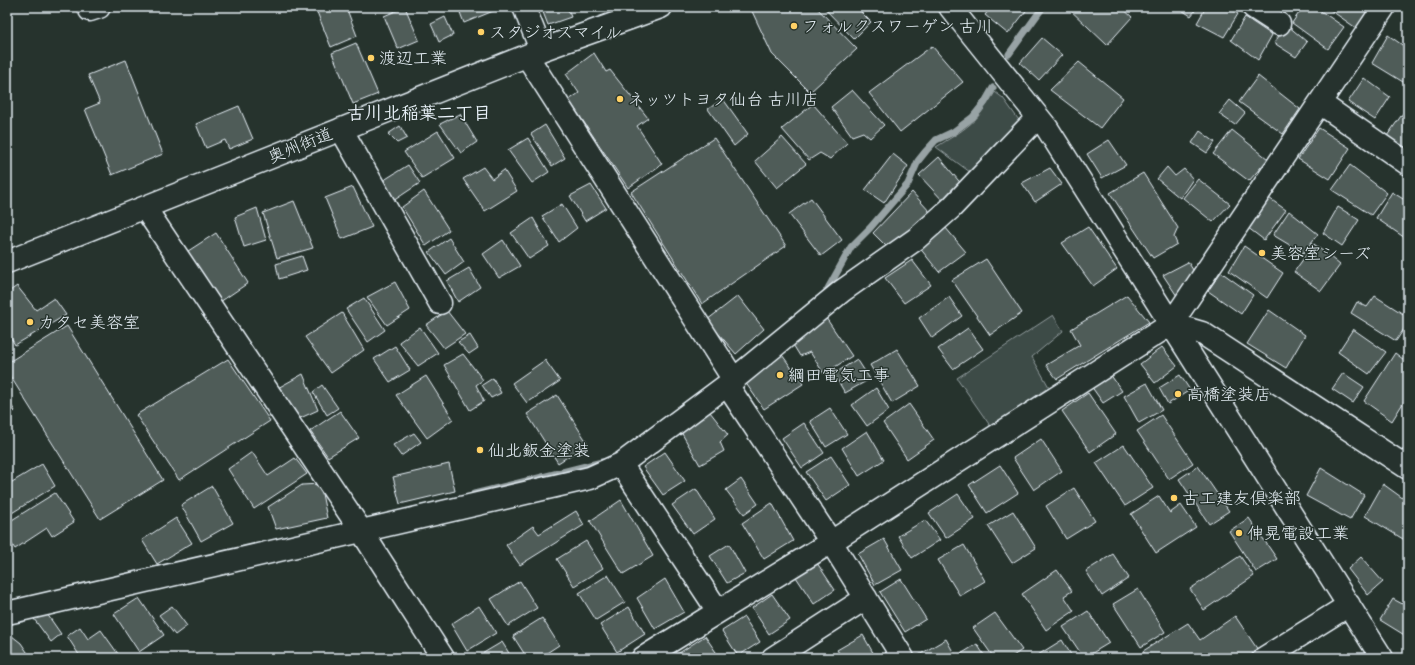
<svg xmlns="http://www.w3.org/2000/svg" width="1415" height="665" font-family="Caveat,'Klee One',sans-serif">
	<rect width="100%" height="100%" fill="#26332d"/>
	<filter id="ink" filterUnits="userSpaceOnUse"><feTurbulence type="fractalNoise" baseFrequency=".025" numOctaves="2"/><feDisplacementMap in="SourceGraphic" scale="8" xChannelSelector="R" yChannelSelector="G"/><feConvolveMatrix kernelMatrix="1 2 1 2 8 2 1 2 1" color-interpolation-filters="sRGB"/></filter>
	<g filter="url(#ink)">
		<path fill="#3e4b47" stroke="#939ea0" d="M995 92 1003 98 1021 123 974 175 936 147C952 137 969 128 981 113 986 106 991 99 995 92Z
			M1053 315 1063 331 1032 357 1049 387 991 427 957 378Z"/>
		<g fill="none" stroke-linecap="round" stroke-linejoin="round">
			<path stroke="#98a3a5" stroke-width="7" d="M1009 54 1043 7
				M825 294 851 247 870 228 908 184 918 161 926 151 936 140 953 132 973 117 985 102 993 88
				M474 494 602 462"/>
		</g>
		<path fill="#505c59" stroke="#e8f1f8" d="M315 7H346L357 36 331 47Z
			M405 7 419 40 398 49 384 16Z
			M458 7H503L464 23Z
			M541 7H567L571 17 548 25Z
			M750 7H816L857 49 810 92 772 54Z
			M823 7H856L871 22 854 39Z
			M991 7H1029L1008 34 985 15Z
			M1067 7H1121L1132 17 1107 45Z
			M1177 7H1198L1191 16Z
			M1206 7H1228L1238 14 1224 37 1197 23Z
			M1276 7H1290L1285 14Z
			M1303 7H1315L1344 27 1328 49 1292 23Z
			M1326 7H1372L1359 30Z
			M445 17 453 35 439 42 431 24Z
			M1245 17 1272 35 1258 60 1231 40Z
			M1287 25 1307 42 1296 57 1274 43Z
			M1388 35 1408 49V85L1372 63Z
			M1042 38 1062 55 1039 80 1020 63Z
			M356 43 378 94 353 104 332 53Z
			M932 46 963 82 900 132 869 93Z
			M594 53 606 72 610 70 648 118 637 126 662 164 628 188 569 100 579 93 566 74Z
			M126 60 163 154 112 175 85 109 100 103 88 75Z
			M1079 62 1123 98 1100 128 1050 90Z
			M1258 76 1300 109 1283 134 1239 102Z
			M1364 78 1390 97 1375 120 1348 102Z
			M852 90 884 125 870 138 863 132 852 136 831 107Z
			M723 99 748 134 734 146 708 109Z
			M1230 100 1245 113 1235 125 1219 114Z
			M813 104 847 143 830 159 820 153 809 160 782 129Z
			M239 106 253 139 229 149 225 140 206 148 196 124Z
			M1408 106V149L1387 136Z
			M460 114 477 142 461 153 440 124Z
			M545 125 565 158 552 166 531 134Z
			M400 126 407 138 397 143 388 134Z
			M1319 128 1350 148 1330 179 1298 159Z
			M1232 130 1268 159 1249 181 1213 154Z
			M438 131 455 158 422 178 404 152Z
			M1200 131 1215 142 1207 153 1192 143Z
			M782 137 806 164 777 188 755 161Z
			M528 138 549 172 532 183 508 150Z
			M714 138 786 246 702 304 631 192Z
			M1109 140 1126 165 1102 178 1087 154Z
			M893 154 908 166 884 203 865 190Z
			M939 157 963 186 945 203 919 175Z
			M408 165 420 183 393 201 381 182Z
			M1350 165 1387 193 1371 215 1332 190Z
			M483 167 492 179 504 170 517 191 485 211 463 179Z
			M1167 167 1175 176 1184 169 1193 179 1180 198 1157 179Z
			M1050 168 1062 184 1035 202 1022 183Z
			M1143 173 1178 228 1174 237 1177 244 1153 258 1110 193Z
			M1198 179 1230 204 1213 222 1183 198Z
			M591 185 606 208 585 221 570 196Z
			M353 187 372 227 342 239 325 198Z
			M424 191 449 230 426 246 402 207Z
			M912 192 930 212 909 235 888 248 873 233Z
			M1392 192 1408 202V240L1376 218Z
			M1266 196 1286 210 1264 240 1247 227Z
			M811 198 842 240 821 256 789 214Z
			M294 201 313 248 277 258 263 213Z
			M562 204 577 228 559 242 542 216Z
			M1338 207 1359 220 1342 246 1323 233Z
			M257 208 266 240 244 247 235 217Z
			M1289 211 1318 234 1303 253 1273 235Z
			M533 218 549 246 529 259 511 233Z
			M945 227 966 252 939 272 919 247Z
			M1088 227 1117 269 1093 286 1062 243Z
			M216 233 248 283 217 304 185 253Z
			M449 238 464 262 446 275 429 252Z
			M503 240 520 266 499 278 483 254Z
			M1314 244 1340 265 1321 291 1294 272Z
			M1244 246 1283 273 1267 298 1229 271Z
			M302 256 307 270 279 279 276 264Z
			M986 259 1022 313 990 335 952 280Z
			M912 260 931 285 904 303 885 278Z
			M1188 262 1195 273 1177 296 1163 275Z
			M469 268 480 287 458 302 447 281Z
			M1221 272 1253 295 1241 314 1208 291Z
			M395 282 410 310 387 325 367 297Z
			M17 286 36 310 54 298 66 315 15 345 7 331V293Z
			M1127 295 1149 322 1057 379 1046 365 1080 345 1071 329Z
			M738 296 764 329 736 354 707 320Z
			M1375 296 1408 317V323L1396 341 1351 313 1357 302 1367 307Z
			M949 297 962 316 932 338 919 318Z
			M364 298 385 330 368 342 346 309Z
			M1269 310 1305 335 1286 368 1247 344Z
			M447 311 465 334 444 348 426 325Z
			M342 313 364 350 331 373 305 337Z
			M826 318 852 356 824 374 810 352 800 356 792 343Z
			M67 326 163 480 100 519 7 371V363Z
			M420 327 438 353 418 366 399 342Z
			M968 328 983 349 953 369 938 349Z
			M1353 329 1386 352 1369 374 1338 352Z
			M470 335 478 348 469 354 458 342Z
			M395 346 410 370 390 382 374 359Z
			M1162 347 1177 366 1155 383 1140 364Z
			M897 349 920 386 892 403 870 365Z
			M780 352 803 384 764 409 745 382Z
			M1395 353 1408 363V395L1392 421 1364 401Z
			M463 354 483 380 476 385 484 401 470 410 444 365Z
			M228 359 270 421 179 480 136 415Z
			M857 359 870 379 845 393 834 374Z
			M545 360 560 381 527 403 512 383Z
			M1343 373 1364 387 1353 403 1332 389Z
			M303 374 318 410 296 420 276 389Z
			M1110 374 1122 391 1103 403 1091 386Z
			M1180 375 1190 390 1168 404 1159 388Z
			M426 376 453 419 427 438 396 395Z
			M493 378 501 393 491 398 482 385Z
			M1147 383 1162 410 1139 423 1124 396Z
			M322 385 338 408 327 415 313 392Z
			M876 388 889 410 867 426 852 405Z
			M1088 393 1116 434 1090 452 1062 411Z
			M557 395 588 444 558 463 527 414Z
			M7 399 15 411 7 416Z
			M909 404 934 440 907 459 883 423Z
			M830 408 847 434 826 447 810 421Z
			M340 411 359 438 328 457 310 431Z
			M710 412 728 435 720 442 724 451 700 465 681 432Z
			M1161 415 1193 463 1169 479 1137 431Z
			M804 423 824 453 802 468 782 438Z
			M867 431 884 460 859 476 842 448Z
			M414 433 421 442 401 456 393 445Z
			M1041 439 1062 471 1034 490 1013 458Z
			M1124 445 1153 488 1125 506 1096 463Z
			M252 452 268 476 295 458 307 474 254 509 228 469Z
			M665 452 685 481 663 495 643 467Z
			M831 456 850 485 826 501 806 472Z
			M42 464 55 486 7 516V485Z
			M449 464 455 491 400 504 393 477Z
			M1000 465 1018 493 987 513 969 485Z
			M1198 466 1229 511 1209 524 1179 479Z
			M1321 468 1364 495 1350 520 1306 496Z
			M741 479 758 504 744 514 726 490Z
			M320 484 327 518 276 529 268 507 302 485Z
			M1383 484 1408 502V542L1365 516Z
			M212 486 233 523 201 541 181 505Z
			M1074 488 1095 521 1066 539 1046 506Z
			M696 489 715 519 693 534 672 505Z
			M55 493 74 522 52 536 47 528 15 549 7 537V523Z
			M958 494 975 519 946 538 929 513Z
			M1159 496 1170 513 1181 505 1196 527 1156 553 1131 514Z
			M621 500 653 556 623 574 590 521Z
			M772 503 793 541 764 559 742 523Z
			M576 511 584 525 520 565 506 545 533 526 539 534Z
			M1013 511 1036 548 1012 563 988 526Z
			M176 518 192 543 157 564 142 540Z
			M1249 518 1277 559 1256 572 1229 531Z
			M925 520 940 540 912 558 898 536Z
			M884 539 902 570 875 585 858 554Z
			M586 541 603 568 574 586 557 559Z
			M729 544 745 573 727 583 710 556Z
			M964 545 985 581 960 596 938 560Z
			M1113 554 1129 578 1102 596 1086 571Z
			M1240 556 1254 576 1204 610 1190 589Z
			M1361 557 1383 582 1368 595 1348 569Z
			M817 563 835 590 814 604 796 577Z
			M1057 570 1072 591 1064 596 1074 611 1046 630 1022 594Z
			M608 575 625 602 596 620 579 593Z
			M665 579 684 612 655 629 637 598Z
			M901 579 926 619 905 632 880 592Z
			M520 581 537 608 508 626 491 599Z
			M1138 589 1165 632 1141 647 1113 604Z
			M772 594 790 620 769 634 752 608Z
			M139 598 164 635 139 652 114 614Z
			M1393 599 1408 607V633L1406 636 1380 620Z
			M172 606 187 626 175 635 159 615Z
			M479 606 496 633 467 651 451 624Z
			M629 607 645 634 617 652 600 625Z
			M45 611 61 634 51 642 34 619Z
			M1088 611 1109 643 1084 658 1063 627Z
			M995 613 1022 650 1010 658H994L973 628Z
			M1235 616 1258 650 1246 658H1147L1143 651 1188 623 1200 640Z
			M744 617 760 642 738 656 722 631Z
			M542 618 559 645 539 658H527L513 636Z
			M80 627 88 639 101 630 121 658H81L67 636Z
			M7 632 21 643 31 658H7Z
			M863 635 876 658H842L837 650Z
			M705 636 720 658H678L676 655Z
			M946 639 956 657 977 644 986 658H921L919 655Z
			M1062 640 1073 658H1033Z
			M502 642 512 658H475Z"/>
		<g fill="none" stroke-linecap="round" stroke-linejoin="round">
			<defs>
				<path id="minor" d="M89 7 90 10 99 7
					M524 7 541 50
					M950 7 1047 128 1382 658
					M1253 7 1279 24
					M527 56 734 380
					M1320 103 1408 164
					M341 129 440 303
					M145 208 362 532 443 658
					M7 262 541 50 661 7
					M1171 324 1202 333 1408 468
					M727 385 831 542 1171 324 1384 7
					M621 464 718 611
					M7 613 590 478 621 464 727 385 842 291 916 239 951 208 1038 117
					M643 658 831 542 903 658
					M773 658 866 598
					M1264 658 1349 605"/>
			</defs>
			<use href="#minor" stroke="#e8f1f8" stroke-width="25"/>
			<use href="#minor" stroke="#26332d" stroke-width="22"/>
		</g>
	</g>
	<g fill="#ffd166" stroke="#26332d" stroke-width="1.5">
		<circle cx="794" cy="26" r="4"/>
		<circle cx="481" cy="32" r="4"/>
		<circle cx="371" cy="58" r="4"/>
		<circle cx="620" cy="99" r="4"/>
		<circle cx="1262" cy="253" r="4"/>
		<circle cx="30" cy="322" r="4"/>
		<circle cx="780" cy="375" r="4"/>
		<circle cx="1178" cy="394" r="4"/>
		<circle cx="480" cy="450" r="4"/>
		<circle cx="1174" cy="498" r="4"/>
		<circle cx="1239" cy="533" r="4"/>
	</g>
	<g text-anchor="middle" stroke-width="3" stroke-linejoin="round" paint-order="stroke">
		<g font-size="17" fill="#e8f1f8" stroke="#26332d" text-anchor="start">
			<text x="802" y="32">フォルクスワーゲン 古川</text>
			<text x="489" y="38">スタジオスマイル</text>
			<text x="379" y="64">渡辺工業</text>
			<text x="628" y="105">ネッツトヨタ仙台 古川店</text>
			<text x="1270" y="259">美容室シーズ</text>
			<text x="38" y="328">カタセ美容室</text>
			<text x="788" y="381">綱田電気工事</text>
			<text x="1186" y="400">高橋塗装店</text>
			<text x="488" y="456">仙北鈑金塗装</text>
			<text x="1182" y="504">古工建友倶楽部</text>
			<text x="1247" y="539">伸晃電設工業</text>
		</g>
		<g font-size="17" fill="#e8f1f8" stroke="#26332d">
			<text transform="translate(300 145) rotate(-22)" y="6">奥州街道</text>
		</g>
		<g font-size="18" font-weight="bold" fill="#e8f1f8" stroke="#26332d">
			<text x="419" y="119">古川北稲葉二丁目</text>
		</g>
	</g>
	<rect width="1415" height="665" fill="none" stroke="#26332d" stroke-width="24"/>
	<rect x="12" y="12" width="1391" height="641" fill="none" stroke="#e8f1f8" stroke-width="1.5" filter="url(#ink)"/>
</svg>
